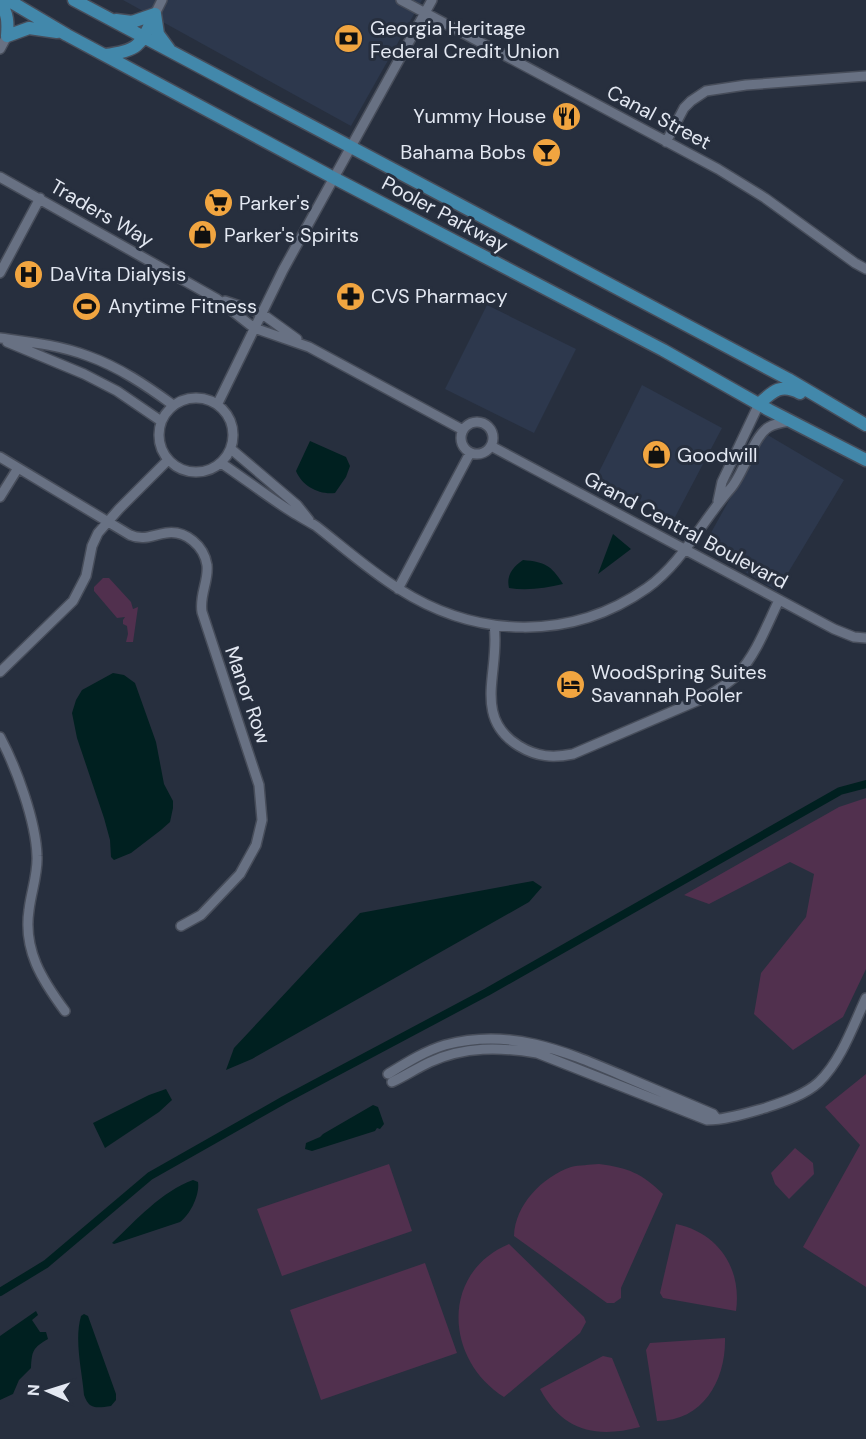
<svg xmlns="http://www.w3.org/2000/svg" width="866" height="1439" font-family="'DM Sans',sans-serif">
	<rect width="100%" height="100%" fill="#272f3e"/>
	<path fill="#2d384d" d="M123 0H422L351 126Z
		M487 305 576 349 534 433 445 389Z
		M642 385 722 428 674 519 596 478Z
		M766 434 844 480 777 591 703 547Z"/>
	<path fill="#51304e" d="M103 578H109L131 602 133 609 138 607 133 642H126L128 634 127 626 123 624V620L125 617 117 618 94 591V587Z
		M866 798V969L843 1017 793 1050 754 1014 761 973 806 917 814 874 790 862 709 904 684 895 839 807Z
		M866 1074V1287L803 1247 860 1145 825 1107Z
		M795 1148 813 1163 814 1174 789 1199 775 1184 771 1173Z
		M389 1164 412 1231 282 1276 257 1209Z
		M599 1164C629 1168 641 1173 663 1194L621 1288V1298L614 1303H607L514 1236C515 1205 542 1177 571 1167 579 1165 590 1165 599 1164Z
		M676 1224C719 1233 742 1269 736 1311L663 1298 660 1293Z
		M509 1244 584 1317 586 1322 580 1333 504 1397C445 1360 440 1273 509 1244Z
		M425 1263 457 1353 321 1400 290 1310Z
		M725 1338C726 1379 704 1421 657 1421L646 1350 650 1343Z
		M603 1356 612 1358 640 1427C595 1439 562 1430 540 1389Z"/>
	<path fill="#002020" d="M310 441 346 457 350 466 346 477 335 493C319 495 302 486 296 471Z
		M613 534 631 549 598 574Z
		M523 560C545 562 551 565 563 584 546 588 527 591 509 588 506 575 513 567 523 560Z
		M113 673 124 675 135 683 156 742 164 784 173 801V808L170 822 161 830 131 853 114 860 111 857 110 840 104 818 77 738 72 713 76 700 82 690Z
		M533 881 542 887 529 902 252 1059 226 1070 234 1048 360 913Z
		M166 1089 172 1100 159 1112 105 1148 93 1123 149 1095Z
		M373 1105 378 1107 384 1124 380 1129 377 1128 375 1131 312 1151 305 1149 306 1143 320 1137 323 1134Z
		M193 1180 198 1182C200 1195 190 1215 180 1222L114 1244 112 1243C135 1221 162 1191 193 1180Z
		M36 1311 38 1315 32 1320 40 1332H46L48 1339C33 1348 32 1350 31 1368L19 1380 13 1394 0 1400V1336Z
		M84 1314 88 1316 116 1394V1400L111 1406C97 1408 89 1410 84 1395 82 1371 74 1340 81 1316Z"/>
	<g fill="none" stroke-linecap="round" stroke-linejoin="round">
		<path stroke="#002020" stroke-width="8" d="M0 1292 46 1264 150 1176 284 1100 487 992 840 791 866 784"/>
		<defs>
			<path id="minor" d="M401 0 718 169 765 198 855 263 866 269
				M155 14 162 0
				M0 49 7 36
				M666 142 684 108 691 101 706 91 746 85 866 76
				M0 177 217 299 254 328 309 347 463 430
				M0 273 40 198
				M225 301 261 313 297 339
				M0 338C29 342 59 345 88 356 119 367 147 386 173 405
				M7 342 84 374 117 391 161 421
				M159 435a37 37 0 1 1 74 0a37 37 0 1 1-74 0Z
				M218 403 283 270 432 0
				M461 438a16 16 0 1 1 32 0a16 16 0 1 1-32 0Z
				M491 446 834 629 854 637 866 638
				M231 449 297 505 309 520
				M0 457 130 535C144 541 152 535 166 533 186 530 204 546 207 565 209 581 199 595 202 612L259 785 262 820 256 845 240 874 201 915 181 926
				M221 463C245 479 268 497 292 512 300 517 308 521 316 526 343 547 370 571 399 589 476 638 570 642 647 588 683 562 702 521 731 488 744 473 754 435 769 427 775 423 784 422 791 421
				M0 497 18 468
				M718 501 722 482 759 404
				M398 589 470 453
				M494 625C501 669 471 717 519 746 537 757 553 758 573 754L706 697C717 690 728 684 737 675 756 655 767 625 779 600
				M0 672 73 601 86 576 92 546 98 533 119 509 168 460
				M0 737C16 767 36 821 37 856 38 874 31 892 29 910 23 950 42 980 65 1011
				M388 1074C406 1063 425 1051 445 1045 510 1028 562 1050 621 1075 652 1088 683 1101 713 1114L716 1118
				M392 1082C405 1076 417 1068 430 1062 465 1046 500 1047 537 1053L707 1120C726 1120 747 1113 765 1108 783 1102 805 1095 819 1082 841 1061 853 1026 866 998"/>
			<path id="major" d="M8 0 67 35 334 178 663 350 769 410 866 460
				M74 0 788 379 866 425
				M0 3C8 13 8 23 7 36L29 28 57 32
				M155 14 158 34 169 49
				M116 20 132 22 155 14
				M105 55C140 51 141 44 155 14
				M759 404C773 391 781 383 800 393"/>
		</defs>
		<use href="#minor" stroke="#474d5a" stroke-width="12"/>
		<use href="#major" stroke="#474d5a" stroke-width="15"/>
		<use href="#minor" stroke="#687183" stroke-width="9"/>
		<use href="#major" stroke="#4288ab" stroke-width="12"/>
	</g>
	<defs>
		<symbol id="bank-disc" viewBox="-11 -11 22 22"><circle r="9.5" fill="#f1a540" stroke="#272f3e"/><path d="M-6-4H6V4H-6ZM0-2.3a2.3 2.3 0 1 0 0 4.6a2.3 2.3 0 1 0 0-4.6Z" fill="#111"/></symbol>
		<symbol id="restaurant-disc" viewBox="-11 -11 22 22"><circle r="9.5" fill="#f1a540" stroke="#272f3e"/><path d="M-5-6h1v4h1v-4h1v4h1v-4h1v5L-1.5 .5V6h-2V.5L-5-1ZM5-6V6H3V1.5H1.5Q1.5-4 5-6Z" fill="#111"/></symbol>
		<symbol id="bar-disc" viewBox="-11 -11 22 22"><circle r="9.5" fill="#f1a540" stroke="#272f3e"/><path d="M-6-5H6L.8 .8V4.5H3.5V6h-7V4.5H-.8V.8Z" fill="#111"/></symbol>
		<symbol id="supermarket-disc" viewBox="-11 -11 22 22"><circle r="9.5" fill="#f1a540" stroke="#272f3e"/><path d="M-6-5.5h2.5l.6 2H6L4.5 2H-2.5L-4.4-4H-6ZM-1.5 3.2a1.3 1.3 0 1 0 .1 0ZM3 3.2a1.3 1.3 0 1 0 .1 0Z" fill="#111"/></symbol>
		<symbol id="shop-disc" viewBox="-11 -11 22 22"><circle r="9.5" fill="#f1a540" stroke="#272f3e"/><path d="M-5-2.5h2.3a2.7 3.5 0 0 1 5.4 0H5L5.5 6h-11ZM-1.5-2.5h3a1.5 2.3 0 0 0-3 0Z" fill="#111"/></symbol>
		<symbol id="hospital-disc" viewBox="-11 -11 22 22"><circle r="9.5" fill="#f1a540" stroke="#272f3e"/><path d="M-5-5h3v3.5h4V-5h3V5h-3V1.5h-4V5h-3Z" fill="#111"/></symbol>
		<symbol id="pharmacy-disc" viewBox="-11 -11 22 22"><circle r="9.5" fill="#f1a540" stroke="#272f3e"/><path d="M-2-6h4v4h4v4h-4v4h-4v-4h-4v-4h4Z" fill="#111"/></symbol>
		<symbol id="stadium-disc" viewBox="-11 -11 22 22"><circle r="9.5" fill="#f1a540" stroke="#272f3e"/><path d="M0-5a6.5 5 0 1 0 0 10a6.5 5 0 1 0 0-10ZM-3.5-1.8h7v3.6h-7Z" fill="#111"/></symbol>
		<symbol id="hotel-disc" viewBox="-11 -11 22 22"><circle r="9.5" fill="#f1a540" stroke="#272f3e"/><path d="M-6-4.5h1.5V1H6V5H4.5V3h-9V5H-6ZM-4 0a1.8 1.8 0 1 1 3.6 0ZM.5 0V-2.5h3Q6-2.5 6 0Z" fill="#111"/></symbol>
	</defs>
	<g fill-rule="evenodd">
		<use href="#bank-disc" x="332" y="22" width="33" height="33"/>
		<use href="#restaurant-disc" x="550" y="100" width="33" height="33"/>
		<use href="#bar-disc" x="530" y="136" width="33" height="33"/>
		<use href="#supermarket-disc" x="202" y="186" width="33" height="33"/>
		<use href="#shop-disc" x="186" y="218" width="33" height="33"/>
		<use href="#hospital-disc" x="12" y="258" width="33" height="33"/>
		<use href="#pharmacy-disc" x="334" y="280" width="33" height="33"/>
		<use href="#stadium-disc" x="70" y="290" width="33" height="33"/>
		<use href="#shop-disc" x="640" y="438" width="33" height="33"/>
		<use href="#hotel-disc" x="554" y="668" width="33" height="33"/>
	</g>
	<g text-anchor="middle" stroke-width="6" stroke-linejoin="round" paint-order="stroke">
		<g font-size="20" fill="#e3e8f2" stroke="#272f3e" text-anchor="start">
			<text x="370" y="35">Georgia Heritage<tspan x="370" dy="23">Federal Credit Union</tspan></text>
			<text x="546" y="123" text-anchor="end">Yummy House</text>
			<text x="526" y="159" text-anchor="end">Bahama Bobs</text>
			<text x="239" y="210">Parker's</text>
			<text x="224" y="242">Parker's Spirits</text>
			<text x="50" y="281">DaVita Dialysis</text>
			<text x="371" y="303">CVS Pharmacy</text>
			<text x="108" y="313">Anytime Fitness</text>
			<text x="677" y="462">Goodwill</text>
			<text x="591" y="679">WoodSpring Suites<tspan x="591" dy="23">Savannah Pooler</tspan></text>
		</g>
		<g font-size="20" fill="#e3e8f2" stroke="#272f3e">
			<text transform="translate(659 117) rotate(28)" y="7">Canal Street</text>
			<text transform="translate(102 213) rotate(30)" y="7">Traders Way</text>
			<text transform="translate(445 214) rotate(28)" y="7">Pooler Parkway</text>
			<text transform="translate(686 530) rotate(28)" y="7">Grand Central Boulevard</text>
			<text transform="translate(248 695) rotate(71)" y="7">Manor Row</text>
		</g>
	</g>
	<g transform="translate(48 1391) rotate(273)" stroke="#272f3e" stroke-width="4.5" paint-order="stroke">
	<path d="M0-4.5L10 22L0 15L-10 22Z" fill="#e3e8f2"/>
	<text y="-9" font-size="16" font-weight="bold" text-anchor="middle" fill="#e3e8f2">N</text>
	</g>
</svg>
